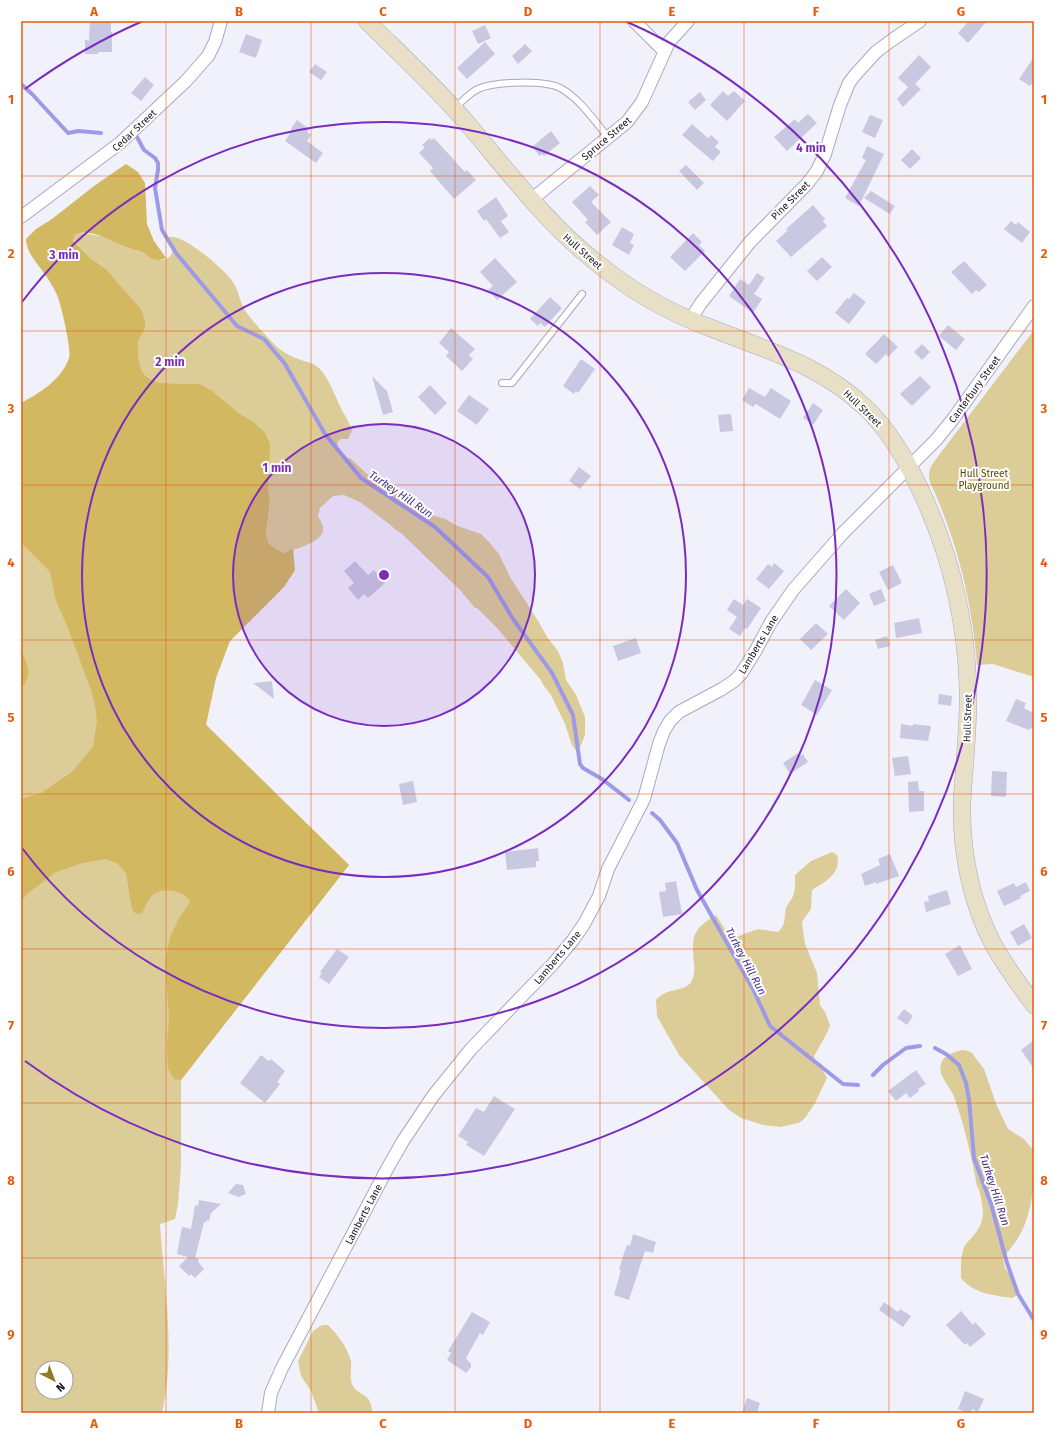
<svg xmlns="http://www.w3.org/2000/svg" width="1055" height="1434" font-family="'Fira Sans',sans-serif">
	<rect width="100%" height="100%" fill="#f1f1fc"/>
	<path fill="#dccc97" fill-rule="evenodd" d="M78 233C89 234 100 235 111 239 116 241 120 245 125 247 130 249 137 250 142 253 150 257 166 266 172 253 173 249 170 242 169 237 183 233 225 270 233 282 239 291 240 304 246 312 255 324 265 335 275 345 282 352 292 357 301 360 307 362 313 363 318 367 329 377 336 399 343 412 347 419 350 424 352 431L348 439H341L338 441 337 447 347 458H350L367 474 390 488 417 509 423 513 446 519 455 525 481 534 489 542 499 554 510 577 540 624 547 637 558 651 563 663 566 680 576 695 585 717V735L581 745 577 752 572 745 565 724 551 695 544 686 540 679 498 629 477 608H475L460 590 401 533 396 530 388 523 360 502 344 495 333 496 320 508 318 516C320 520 324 526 323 531 320 543 295 549 284 553L276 549 269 544 266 535 270 499 252 421 239 413 211 390 200 384 161 383 151 380 144 374 141 369 138 356V342L145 328 141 309 106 269 89 257 73 239 75 235Z
		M1034 330V677L993 664 977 665C972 601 957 540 930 482 928 475 929 469 933 463Z
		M21 543 349 865 181 1080V1166L178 1204 175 1219 160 1224C164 1287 176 1350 162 1413H21ZM42 1368H66V1392H42Z
		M832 852 837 855C842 873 825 882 812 890L811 909 803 920 802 924 805 944 817 973 820 1005 825 1012 830 1025 827 1033 814 1056 815 1061 822 1069 827 1078 815 1103 805 1118 799 1123 780 1127 763 1125 741 1118 729 1110 679 1055 657 1016 656 1000C667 987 685 992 691 982 694 977 695 970 694 964 692 937 691 930 716 915L729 936 736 937 758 929 778 932C786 925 784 918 786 908 787 905 789 903 791 900 796 892 795 884 795 875L811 861Z
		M963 1050 971 1052 984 1069 997 1106 1008 1129 1024 1139 1034 1151C1035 1178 1033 1215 1018 1238 1014 1245 1008 1251 1003 1258L1005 1268 1016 1284 1019 1294 1012 1298C993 1295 974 1294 961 1278 961 1269 960 1257 964 1247 966 1243 971 1239 974 1235 987 1219 983 1208 979 1189L977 1186C971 1154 964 1124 953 1094 949 1086 937 1073 941 1064 944 1054 954 1052 963 1050Z
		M322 1325H328C338 1335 348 1348 351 1362 352 1369 349 1377 352 1384 357 1397 372 1391 372 1413H319L311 1391 301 1376 298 1361 313 1331Z"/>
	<path fill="#d2b860" d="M126 164 138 172 145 183 147 224 154 241 166 258C163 259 160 260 157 260 151 259 148 256 143 253 137 250 131 249 125 247 112 241 88 227 75 235L73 240 89 257 106 269 141 309 145 320V328L138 342V356L141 369 144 374 151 380 161 383 200 384 211 390 239 413 252 421 265 433 270 444 268 490 270 499 266 535 269 544 276 549 284 553 293 549 295 570 284 587 230 641 216 678 206 725 349 865 181 1080 174 1079 168 1068 167 1046 169 1018 165 962 170 937 178 920 190 902C185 890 164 887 154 894 149 897 145 907 142 913L136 914 132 909 126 873 117 863 106 859 83 863 56 872 27 894 21 902V799L41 793 72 772 93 747 97 721 95 705 91 690 68 628 56 601 50 572 21 543V403C40 393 62 379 69 358 72 351 61 304 57 295 54 288 50 282 46 276 39 265 26 253 26 239L36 229 52 219 94 186Z
		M21 649C27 666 34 673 21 688Z"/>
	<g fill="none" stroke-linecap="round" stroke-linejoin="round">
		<path stroke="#9d9ae8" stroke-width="4" d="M21 84 32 94 68 133 78 131 101 133
			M137 137 144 150 155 158 158 163V170L155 188 162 230 176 253 237 326 264 339 285 364 325 434 361 478 435 527 488 577 513 619 552 673 573 715 580 764 583 768 602 779 629 800
			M652 813 660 820 677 843 697 890 753 989 770 1026 843 1084 858 1085
			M935 1048 946 1054 959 1065 966 1083 969 1099 974 1158 991 1204 1007 1263 1018 1294 1034 1320
			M873 1075 883 1065 906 1048 920 1046"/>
	</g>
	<path fill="#c8c8e1" d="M90 21H111V32H112V52H98V54H85V39L89 41Z
		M969 21H987L968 43 958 33Z
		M485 25 491 38 478 44 472 31Z
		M246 34 262 40 256 58 239 52Z
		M485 42 495 54 467 79 457 68Z
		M525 44 532 51 518 64 512 56Z
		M919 55 931 67 915 84 921 89 903 107 897 99 908 87 898 78Z
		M1034 57V81L1030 86 1019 79Z
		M315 64 327 72 321 80 309 72Z
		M145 77 154 85 141 101 131 93Z
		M723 91 728 96 734 91 745 101 727 121 710 105Z
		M700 92 706 100 695 110 688 102Z
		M808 114 817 123 787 151 774 137 795 119 798 123Z
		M870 115 883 120 875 138 862 132Z
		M297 120 309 129 307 132 311 135 307 141 323 153 316 163 285 141 292 130 291 129Z
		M692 124 708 138 711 135 719 142 715 147 721 152 713 161 682 135Z
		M551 131 560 143 544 156 542 154 540 156 532 147Z
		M430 138 431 140 434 138 465 172 467 170 476 180 454 199 430 171 433 168 419 153 425 147 422 145Z
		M867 146 884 154 859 206 845 198 866 160 862 158Z
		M912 149 921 158 910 169 901 160Z
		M686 165 704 183 697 190 679 171Z
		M590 186 599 195 591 202 611 222 597 235 585 222 588 220 572 202Z
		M871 191 895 206 890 214 864 198Z
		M496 197 508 216 501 221 509 232 500 238 486 219 484 221 477 211Z
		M813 205 825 219 823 221 827 226 791 257 776 241 788 230 786 229Z
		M1011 221 1016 225 1018 222 1030 232 1022 243 1004 229Z
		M622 227 634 234 630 243 634 245 629 255 612 245Z
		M693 233 702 242 699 245 705 251 685 271 670 257Z
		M822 257 832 267 817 281 807 271Z
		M495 258 517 282 497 300 488 290 493 286 480 272Z
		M964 261 987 285 979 292 976 290 972 294 951 272Z
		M757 273 765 278 754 294 762 299 753 313 729 296 740 279 749 285Z
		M854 293 866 302 849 324 835 313 847 298 849 299Z
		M550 297 562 308 545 327 540 323 538 326 530 319Z
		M948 325 965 339 956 350 939 336Z
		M451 328 475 349 469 355 473 359 462 371 446 356 449 352 439 343Z
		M884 334 898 347 888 357 886 354 876 364 865 354Z
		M922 344 930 352 922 360 914 352Z
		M581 359 595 369 578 393 576 391 574 394 563 386Z
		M372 376 387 391 393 412 383 415Z
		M920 376 931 387 912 406 900 394Z
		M430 385 447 403 435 415 418 397Z
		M749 388 765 397 771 388 791 401 780 419 756 404 753 407 742 400Z
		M469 395 489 409 477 425 457 411Z
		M813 403 823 410 813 425 803 418Z
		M731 414 733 431 720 432 718 415Z
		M579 467 591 476 580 489 569 481Z
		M355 561 368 575 374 570 385 583 368 598 364 594 358 600 348 588 354 583 344 571Z
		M774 563 784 571 769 589 756 579 768 564 772 567Z
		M893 565 902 583 888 590 879 572Z
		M846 589 860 603 844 620 829 606Z
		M881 589 886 601 874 606 869 594Z
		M734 599 743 605 747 599 761 608 747 629 745 628 740 636 729 629 737 617 727 610Z
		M919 618 922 633 896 638 894 623Z
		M816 623 828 634 811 650 800 639Z
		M887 636 890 646 878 649 875 640Z
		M636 638 641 653 618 661 613 646Z
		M815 680 832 690 817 715 801 705Z
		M272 681 274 699 253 683Z
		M939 694 952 696 951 706 938 704Z
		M1016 699 1026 703 1024 708 1034 713V726L1029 730 1006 721Z
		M901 724 913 726V724L931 726 928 741 900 738Z
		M798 753 799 756 803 754 808 762 790 774 783 763Z
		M908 756 911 774 895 776 892 758Z
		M992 771 1007 772 1006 797 991 796Z
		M413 781 417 802 403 805 399 784Z
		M918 781 919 791H924V811L909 812 908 782Z
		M538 848 539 861H536V867L507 870 505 852Z
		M890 854 899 876 876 884V882L865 886 861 874 880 865 878 859Z
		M676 881 682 914 663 917 659 892 666 891 665 883Z
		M1026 882 1030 891 1020 896 1021 898 1004 906 997 891 1014 883 1016 887Z
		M947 890 951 904 926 912 924 902 929 901 928 896Z
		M1024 924 1032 938 1018 946 1010 932Z
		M960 945 972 969 958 976 945 954Z
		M337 949 349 957 329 984 319 977 322 973 320 972Z
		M904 1009 913 1016 907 1025 897 1018Z
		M1034 1040V1069L1021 1050Z
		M261 1055 269 1061 271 1059 285 1071 277 1082 280 1084 265 1103 240 1083Z
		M916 1070 926 1084 918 1089 919 1091 910 1098 906 1093 896 1101 888 1091Z
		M494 1096 515 1109 484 1156 466 1145 468 1142 458 1136 476 1108 484 1112Z
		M236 1184 243 1185 246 1194 239 1197 228 1193Z
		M199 1200 221 1204 211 1213 209 1221 207 1220 206 1223 204 1222 195 1258 199 1259 198 1262 204 1269 195 1278 191 1274 189 1276 179 1266 188 1257 177 1254 182 1227 191 1229 195 1205 198 1206Z
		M633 1234 656 1242 653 1253 645 1251 629 1300 614 1295 621 1270H619L624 1253 627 1245 630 1246Z
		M884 1302 898 1312 900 1309 911 1316 903 1327 879 1310Z
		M961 1311 973 1325 975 1322 986 1334 970 1347 967 1343 965 1345 946 1325Z
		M472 1312 490 1322 483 1335 480 1333 466 1358 471 1364V1367L466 1373 447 1360 451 1353 448 1351Z
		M965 1391 984 1399 978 1412 972 1409 970 1413H968L958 1409Z
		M747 1398 760 1403 757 1413H742Z"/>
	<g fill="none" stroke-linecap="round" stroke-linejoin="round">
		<defs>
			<path id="lane" d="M455 108C462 102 469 93 478 89 495 81 547 80 562 89 581 100 595 122 609 138
				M502 383H512L582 294"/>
			<path id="street" d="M634 21 664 51
				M531 200 627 122 642 102 669 42 688 21
				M21 217 120 143 186 81 208 56 215 42 221 21
				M690 320 701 303 750 242 807 184 817 171 825 154 840 105 849 83 855 75 876 52 892 40 920 21
				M268 1413 271 1393 282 1368 387 1169 403 1141 433 1096 471 1049 553 964 573 940 584 924 599 896 608 869 644 799 659 744 664 731 670 721 679 712 722 689 734 681 741 674 756 650 771 622 793 590 843 533 936 440 953 419 1034 306"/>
			<path id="secondary" d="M367 21C400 54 435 86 466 122 508 171 546 223 597 263 630 290 668 312 708 327 766 350 820 364 867 409 888 430 904 456 917 483 948 546 966 617 968 688 969 726 964 765 962 803 961 852 971 903 994 946 1006 967 1020 986 1034 1005"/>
		</defs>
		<use href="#lane" stroke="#a8a8c0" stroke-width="8"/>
		<use href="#street" stroke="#a8a8c0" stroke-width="14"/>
		<use href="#secondary" stroke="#a8a8c0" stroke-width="18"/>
		<use href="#lane" stroke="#fff" stroke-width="6"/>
		<use href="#street" stroke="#fff" stroke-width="12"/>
		<use href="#secondary" stroke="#e7e0c7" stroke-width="17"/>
	</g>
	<path fill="none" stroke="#e8590c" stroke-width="1" stroke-opacity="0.55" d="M166 21V1413M311 21V1413M455 21V1413M600 21V1413M744 21V1413M889 21V1413M21 176H1034M21 331H1034M21 485H1034M21 640H1034M21 794H1034M21 949H1034M21 1103H1034M21 1258H1034"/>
	<circle cx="384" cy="575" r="151" fill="#7b2cbf" fill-opacity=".12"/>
	<g fill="none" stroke="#7b2cbf" stroke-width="2">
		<circle cx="384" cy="575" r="151"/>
		<circle cx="384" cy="575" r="302"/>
		<path d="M22 302A453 453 0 1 1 22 848"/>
		<path d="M25 89A604 604 0 0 1 143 21M625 21A604 604 0 1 1 25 1061"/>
	</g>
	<g text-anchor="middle" stroke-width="4" stroke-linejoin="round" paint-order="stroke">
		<g font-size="10" fill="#17171f" stroke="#fff">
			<text transform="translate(134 130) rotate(-43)" y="4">Cedar Street</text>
			<text transform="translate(606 138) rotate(-40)" y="4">Spruce Street</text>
			<text transform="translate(790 200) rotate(-45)" y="4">Pine Street</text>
			<text transform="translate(583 251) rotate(41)" y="4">Hull Street</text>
			<text transform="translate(974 389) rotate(-54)" y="4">Canterbury Street</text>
			<text transform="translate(863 408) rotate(44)" y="4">Hull Street</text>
			<text transform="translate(758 644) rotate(-59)" y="4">Lamberts Lane</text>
			<text transform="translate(967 718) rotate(-88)" y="4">Hull Street</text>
			<text transform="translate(557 957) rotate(-50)" y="4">Lamberts Lane</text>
			<text transform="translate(363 1214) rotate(-62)" y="4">Lamberts Lane</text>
		</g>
		<g font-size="10" fill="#594800" stroke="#fff">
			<text x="984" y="477">Hull Street<tspan x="984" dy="12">Playground</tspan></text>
		</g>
		<g font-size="11" font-style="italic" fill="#40328b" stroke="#fff">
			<text transform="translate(401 494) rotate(34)" y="4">Turkey Hill Run</text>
			<text transform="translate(746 961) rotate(62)" y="4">Turkey Hill Run</text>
			<text transform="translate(995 1190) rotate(72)" y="4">Turkey Hill Run</text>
		</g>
	</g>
	<circle cx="384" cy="575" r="6" fill="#7b2cbf" stroke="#fff" stroke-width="2"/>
	<g font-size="12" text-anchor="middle" font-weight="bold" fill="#7b2cbf" stroke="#fff" stroke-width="4" stroke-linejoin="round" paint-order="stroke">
		<text x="811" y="152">4 min</text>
		<text x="64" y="259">3 min</text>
		<text x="170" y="366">2 min</text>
		<text x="277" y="472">1 min</text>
	</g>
	<rect width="1055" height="1434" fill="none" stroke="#ffffff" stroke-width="44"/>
	<g transform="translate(54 1380) rotate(138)"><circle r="19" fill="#ffffff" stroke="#a2a2a5"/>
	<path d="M0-3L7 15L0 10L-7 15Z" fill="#927b21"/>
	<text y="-6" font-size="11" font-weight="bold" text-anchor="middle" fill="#17171f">N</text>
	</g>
	<rect x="22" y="22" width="1011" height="1390" fill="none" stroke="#e8590c" stroke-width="1.5"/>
	<g font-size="13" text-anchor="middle" font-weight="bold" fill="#e8590c">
		<text x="94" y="16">A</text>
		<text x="239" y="16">B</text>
		<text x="383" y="16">C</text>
		<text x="528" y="16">D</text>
		<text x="672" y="16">E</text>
		<text x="816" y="16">F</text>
		<text x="961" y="16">G</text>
		<text x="11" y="104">1</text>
		<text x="1044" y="104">1</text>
		<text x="11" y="258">2</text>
		<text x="1044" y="258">2</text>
		<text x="11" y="413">3</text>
		<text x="1044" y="413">3</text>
		<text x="11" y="567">4</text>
		<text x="1044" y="567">4</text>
		<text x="11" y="722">5</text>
		<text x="1044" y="722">5</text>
		<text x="11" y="876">6</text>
		<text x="1044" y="876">6</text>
		<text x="11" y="1030">7</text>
		<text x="1044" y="1030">7</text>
		<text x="11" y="1185">8</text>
		<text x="1044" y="1185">8</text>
		<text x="11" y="1339">9</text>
		<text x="1044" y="1339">9</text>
		<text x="94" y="1428">A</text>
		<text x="239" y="1428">B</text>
		<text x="383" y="1428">C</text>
		<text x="528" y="1428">D</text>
		<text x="672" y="1428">E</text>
		<text x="816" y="1428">F</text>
		<text x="961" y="1428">G</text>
	</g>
</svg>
